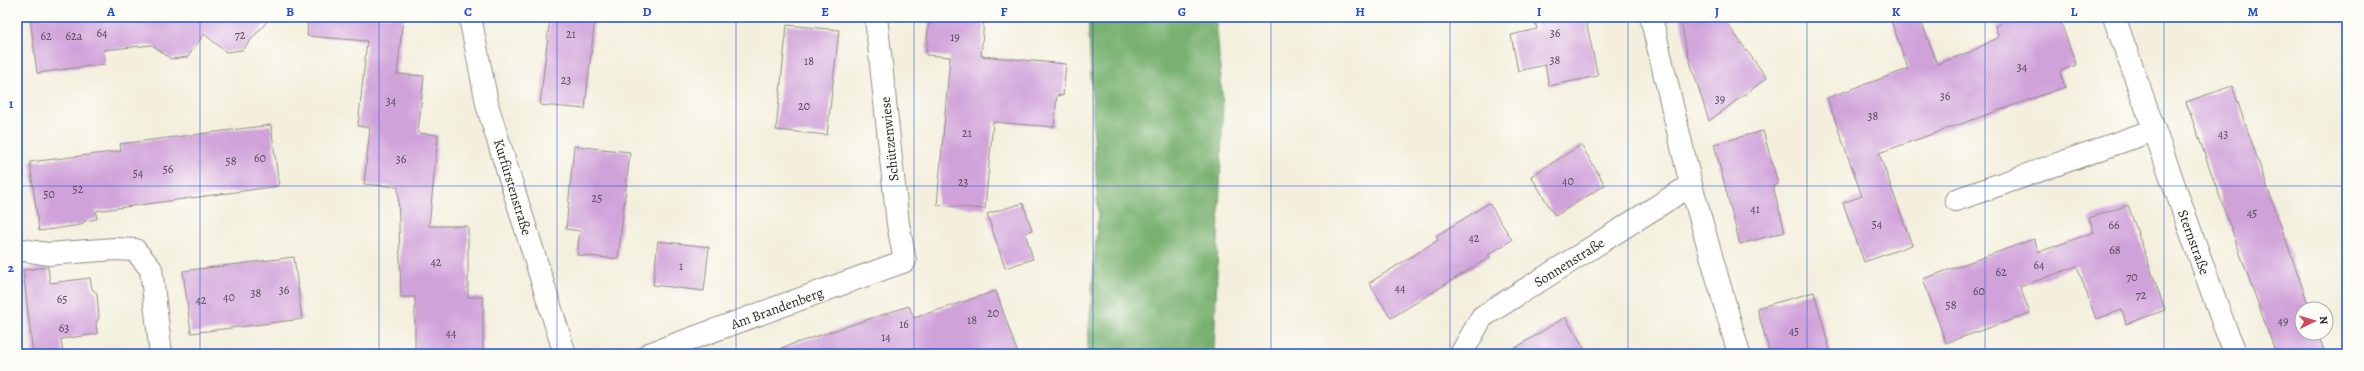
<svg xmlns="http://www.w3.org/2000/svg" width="2364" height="371" font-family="Alegreya,serif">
	<rect width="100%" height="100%" fill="#fdfcf7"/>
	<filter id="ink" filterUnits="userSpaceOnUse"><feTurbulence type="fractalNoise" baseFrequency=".025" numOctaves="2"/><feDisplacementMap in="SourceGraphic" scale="8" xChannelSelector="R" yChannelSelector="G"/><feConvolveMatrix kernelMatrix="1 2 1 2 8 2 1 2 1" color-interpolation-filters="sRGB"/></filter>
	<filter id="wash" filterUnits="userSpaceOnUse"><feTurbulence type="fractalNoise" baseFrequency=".012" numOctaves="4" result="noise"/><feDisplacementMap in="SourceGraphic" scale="16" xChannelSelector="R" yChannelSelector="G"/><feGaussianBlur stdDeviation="0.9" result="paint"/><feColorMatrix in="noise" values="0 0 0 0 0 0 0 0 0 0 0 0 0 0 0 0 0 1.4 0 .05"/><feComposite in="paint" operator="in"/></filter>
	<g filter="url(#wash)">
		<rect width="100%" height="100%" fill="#f3efdc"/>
		<path fill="#78b16f" stroke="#526e4d" d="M1088 17H1216L1223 105 1214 354H1087L1098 214Z"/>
		<g id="blocks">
			<path fill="#d0a2da" d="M30 17H271L242 50 226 52 204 34 188 57 171 59 152 45 103 50 105 64 37 73Z
				M308 17H403L397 74 424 76 418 133 438 135 429 226H468V297H483V354H415V297H401L398 187 364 184 370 128 358 126 367 41 307 36Z
				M550 17H595L585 109 540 105Z
				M929 17 984 19 981 56 1066 64 1063 96 1057 95 1054 127 993 122 985 209 937 205 950 57 926 55Z
				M1534 17H1585L1598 76 1549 86 1545 65 1518 71 1511 35 1537 29Z
				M1680 17H1722L1767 78 1709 121 1687 52Z
				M1890 17H1920L1937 64 1970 52 1999 37 1995 26 2001 24 1999 17H2059L2076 65 2060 71 2065 87 1879 153 1912 245 1864 262 1843 203 1862 196 1827 98 1908 69Z
				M787 25 839 30 827 135 776 130Z
				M2232 86 2310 309H2302V333H2318L2325 354H2276L2186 102Z
				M271 125 279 186 96 211 97 219 85 221 81 225 39 231 30 162 121 151 120 144Z
				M1763 131 1778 184 1773 186 1785 232 1740 244 1714 144Z
				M1581 145 1605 185 1555 216 1531 176Z
				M574 146 630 152 618 259 577 255 580 231 566 229Z
				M1023 203 1032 230 1025 233 1033 259 1005 268 987 214Z
				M1489 203 1512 240 1488 255 1490 257 1391 318 1369 283 1438 240 1436 236Z
				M2128 205 2165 310 2126 324 2122 310 2096 319 2077 266 2020 287 2030 313 1946 343 1923 279 2034 239 2039 252 2094 232 2089 218Z
				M658 241 709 247 704 291 653 285Z
				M294 257 302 319 191 333 183 271Z
				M48 267 50 283 90 278 92 289 97 293 99 318 96 323 97 334 61 339 63 354H33L23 270Z
				M996 291 1018 354H782L781 348 909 306 914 318Z
				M1814 292 1831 354H1770L1757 308Z
				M1565 317 1588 354H1506Z"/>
		</g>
	</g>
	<g filter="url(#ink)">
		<use href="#blocks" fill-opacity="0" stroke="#8f8d84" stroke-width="1"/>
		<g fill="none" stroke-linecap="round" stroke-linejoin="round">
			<defs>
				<path id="minor" d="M1651 17 1691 185 1739 354
					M2114 17 2225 328 2236 354
					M1956 200 2154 130
					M17 249 48 254 115 249 135 250 151 269 161 354
					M649 354 905 261 898 224 876 17
					M1461 354 1482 317 1691 185"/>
				<path id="tertiary" d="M470 17 488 108 565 354"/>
			</defs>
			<use href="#minor" stroke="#8f8d84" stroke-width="24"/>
			<use href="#tertiary" stroke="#8f8d84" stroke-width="24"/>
			<use href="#minor" stroke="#fff" stroke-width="22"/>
			<use href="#tertiary" stroke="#fff" stroke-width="22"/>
		</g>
	</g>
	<path fill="none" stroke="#1d4ed8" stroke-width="1" stroke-opacity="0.55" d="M200 17V354M379 17V354M557 17V354M736 17V354M914 17V354M1093 17V354M1271 17V354M1450 17V354M1628 17V354M1807 17V354M1985 17V354M2164 17V354M17 186H2347"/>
	<g text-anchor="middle" stroke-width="3" stroke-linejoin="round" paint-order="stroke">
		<g font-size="12" fill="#544957">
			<text x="102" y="37">64</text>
			<text x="1555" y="37">36</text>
			<text x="571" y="38">21</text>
			<text x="240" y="39">72</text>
			<text x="46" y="40">62</text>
			<text x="74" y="40">62a</text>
			<text x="955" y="41">19</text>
			<text x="1555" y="64">38</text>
			<text x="809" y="65">18</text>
			<text x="2022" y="71">34</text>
			<text x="566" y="84">23</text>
			<text x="1945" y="100">36</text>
			<text x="1720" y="103">39</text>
			<text x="391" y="105">34</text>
			<text x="804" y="110">20</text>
			<text x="1873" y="120">38</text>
			<text x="967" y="137">21</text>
			<text x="2223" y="138">43</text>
			<text x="260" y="162">60</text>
			<text x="401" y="163">36</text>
			<text x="231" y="165">58</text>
			<text x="168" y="173">56</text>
			<text x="138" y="177">54</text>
			<text x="1568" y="185">40</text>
			<text x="963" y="186">23</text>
			<text x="78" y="193">52</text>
			<text x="49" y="198">50</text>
			<text x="597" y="202">25</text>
			<text x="1755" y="213">41</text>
			<text x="2252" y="217">45</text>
			<text x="1877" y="228">54</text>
			<text x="2114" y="229">66</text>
			<text x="1474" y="242">42</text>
			<text x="2115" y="254">68</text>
			<text x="436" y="266">42</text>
			<text x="2039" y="269">64</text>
			<text x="681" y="270">1</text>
			<text x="2001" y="276">62</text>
			<text x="2132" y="281">70</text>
			<text x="1400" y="292">44</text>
			<text x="284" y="294">36</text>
			<text x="1979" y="295">60</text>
			<text x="256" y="297">38</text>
			<text x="2141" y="299">72</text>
			<text x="229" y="301">40</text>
			<text x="62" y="303">65</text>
			<text x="201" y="304">42</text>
			<text x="1951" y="309">58</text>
			<text x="993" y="317">20</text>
			<text x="972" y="324">18</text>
			<text x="2283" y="325">49</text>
			<text x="904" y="328">16</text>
			<text x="64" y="332">63</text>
			<text x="1794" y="335">45</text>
			<text x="451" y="337">44</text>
			<text x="886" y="341">14</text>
		</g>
		<g font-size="14" fill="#2b2b2b" stroke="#fdfcf7">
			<text transform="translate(889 139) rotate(-96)" y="5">Schützenwiese</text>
			<text transform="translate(513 187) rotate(73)" y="5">Kurfürstenstraße</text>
			<text transform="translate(2194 242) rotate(70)" y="5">Sternstraße</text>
			<text transform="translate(1569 262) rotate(-32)" y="5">Sonnenstraße</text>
			<text transform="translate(777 308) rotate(-20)" y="5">Am Brandenberg</text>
		</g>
	</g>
	<rect width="2364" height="371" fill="none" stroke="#fdfcf7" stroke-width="44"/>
	<g transform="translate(2314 321) rotate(85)"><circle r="19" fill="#fdfcf7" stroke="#a9a8a5"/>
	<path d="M0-3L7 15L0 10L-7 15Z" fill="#d1495b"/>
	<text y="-6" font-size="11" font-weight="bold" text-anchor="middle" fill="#2b2b2b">N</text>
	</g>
	<rect x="22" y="22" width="2320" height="327" fill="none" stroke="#1d4ed8" stroke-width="1.5"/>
	<g font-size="13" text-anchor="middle" font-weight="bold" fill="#1d4ed8">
		<text x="111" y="16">A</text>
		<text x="290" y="16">B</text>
		<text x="468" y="16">C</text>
		<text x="647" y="16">D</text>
		<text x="825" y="16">E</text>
		<text x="1004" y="16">F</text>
		<text x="1182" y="16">G</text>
		<text x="1360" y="16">H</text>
		<text x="1539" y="16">I</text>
		<text x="1717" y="16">J</text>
		<text x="1896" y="16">K</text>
		<text x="2074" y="16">L</text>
		<text x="2253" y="16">M</text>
		<text x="11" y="108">1</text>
		<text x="11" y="272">2</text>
	</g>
</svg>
